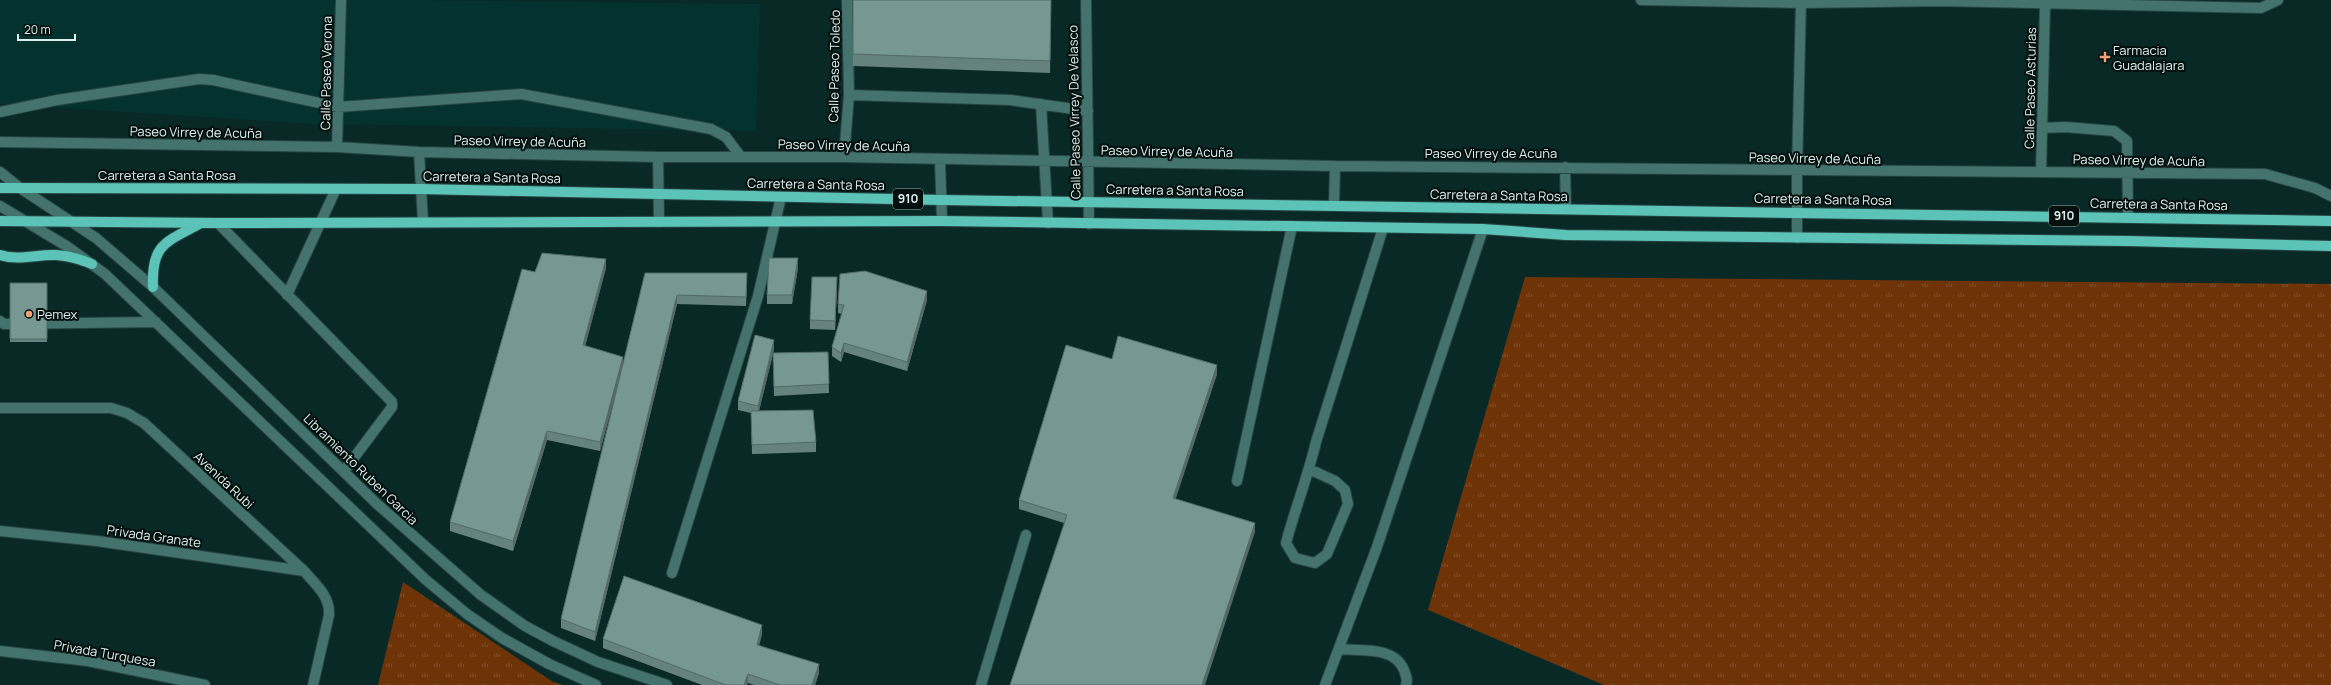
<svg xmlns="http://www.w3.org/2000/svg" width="2331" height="685" font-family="Manrope,sans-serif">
	<defs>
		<pattern id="grass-tufts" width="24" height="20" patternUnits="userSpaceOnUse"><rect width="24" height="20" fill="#6f3308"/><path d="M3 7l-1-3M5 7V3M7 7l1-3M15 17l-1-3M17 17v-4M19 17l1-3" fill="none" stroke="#83512c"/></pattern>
	</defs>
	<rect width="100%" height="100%" fill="#092926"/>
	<path fill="#04322e" d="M0 0H423L760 4 756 131 313 124 0 104Z"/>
	<path fill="url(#grass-tufts)" d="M1525 277 2331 284V685H1604L1428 610Z
		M403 582 553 682 563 685H378Z"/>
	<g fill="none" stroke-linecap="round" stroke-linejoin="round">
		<defs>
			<path id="minor" d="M1086 0 1089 224
				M1641 0 1801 3 1941 1 2261 8 2278 0
				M849 95 1010 100 1088 111
				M1041 104 1048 223
				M0 112 57 100 199 79 213 80 338 107 521 94 711 129 726 137 741 157
				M2042 128 2065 127 2114 131 2127 141 2128 216
				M0 142 337 147 419 152 658 157H844L1335 166 2265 174 2315 188 2331 196
				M337 147 341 0
				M419 152 423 222
				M658 157 659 222
				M844 157 849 95 847 0
				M940 160 942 221
				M1565 167 1566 209
				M0 172 20 188 96 238 153 287 376 503 481 595 525 626 553 641 598 662 667 685
				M2041 172 2045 5
				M0 206 68 247 105 274 426 580 467 614 502 638 549 664 596 685
				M1334 206 1335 166
				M218 223 392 402V407L344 471
				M1797 238V171L1801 0
				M287 295 336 189
				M0 321 4 324 156 322
				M0 408H111L127 413 144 423 304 571C316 585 330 596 329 615L313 685
				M1309 469 1335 481 1345 490 1348 504 1327 554 1315 563 1295 558 1286 543C1295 509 1308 476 1316 442L1383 228
				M1237 481 1292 226
				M0 531 97 541 304 571
				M672 573 758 296 781 197
				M1339 649C1361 651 1394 646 1404 670 1406 676 1408 679 1406 685
				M0 651 88 661 205 685
				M981 685 1026 535
				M1325 685 1377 547 1483 229"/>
			<path id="major" d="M0 188 421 189 942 200 2331 221
				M0 221 218 223 942 221 1483 229 1566 235 2128 241 2331 246
				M0 255C18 261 38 254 56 255 69 256 80 259 92 264
				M153 287C151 243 167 242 201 223"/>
		</defs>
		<use href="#minor" stroke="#274542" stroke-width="12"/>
		<use href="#major" stroke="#274542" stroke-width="12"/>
		<use href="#minor" stroke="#44736d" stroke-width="10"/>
		<use href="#major" stroke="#5bc3b8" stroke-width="10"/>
	</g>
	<path fill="#65827e" d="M853 0H1051L1050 73 853 66Z
		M606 268 585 346 623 364 645 273 747 282 746 306 677 304 595 641 561 628V619L618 384 600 451 547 440 513 551 450 531V522L535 272Z
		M798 268 792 304H767V295Z
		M10 283H47V342H10Z
		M837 286 835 330 810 329V320Z
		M927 300 907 371 844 352 841 362 832 356V347L842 314 838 313V304Z
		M774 349 773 353 828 352 829 393 774 396 773 354 759 411 816 442V452L752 454 751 413 738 410V401Z
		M1112 359 1217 374 1175 499 1255 532 1064 523 1019 509V500Z
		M762 634 759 645 819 673 815 685H754L748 683 747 685H702L603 648V639Z"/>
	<path fill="#536a66" d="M798 258V268L792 304V295Z
		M606 259V268L583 354V345Z
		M837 277V286L835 330V321Z
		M927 291V300L907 371V362Z
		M677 295V304L595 641V632Z
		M774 340V349L758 415V406Z
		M844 343V352L841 362V353Z
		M623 357V366L600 451V442Z
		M1217 365V374L1173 507V498Z
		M547 431V440L513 551V541Z
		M1255 523V532L1205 685H1202Z
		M762 625V634L757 654V645Z
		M819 664V673L815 685H812Z
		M748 674V683L747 685H744Z"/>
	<path fill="#769792" stroke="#536a66" d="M853 0H1051L1050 61 853 54Z
		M542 253 606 259 583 345 623 357 600 442 547 431 513 541 450 522 522 269 535 272Z
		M769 258H798L792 295H767Z
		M865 271 927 291 907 362 844 343 841 353 832 347 844 305 838 304 840 274Z
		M645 273H747L746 297 677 295 595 632 561 619Z
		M812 277H837L835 321 810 320Z
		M10 283H47V339H10Z
		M755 335 774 340 758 406 738 401Z
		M1118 336 1217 365 1173 498 1255 523 1202 685H1010L1067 515 1019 500 1066 345 1112 359Z
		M828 352 829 384 774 387 773 353Z
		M813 410 816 442 752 445 751 411Z
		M624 576 762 625 757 645 819 664 812 685H780L748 674 744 685H726L603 639Z"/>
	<g fill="#f0a378" stroke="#040f0e" stroke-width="1.5">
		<path d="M2103 51h4v4h4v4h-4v4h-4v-4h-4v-4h4z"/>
		<circle cx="29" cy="314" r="4"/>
	</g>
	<g text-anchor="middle" stroke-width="4" stroke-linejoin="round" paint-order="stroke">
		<g fill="#040f0e" stroke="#9caca9" stroke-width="1">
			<rect x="893" y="189" width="30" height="20" rx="3"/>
			<rect x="2049" y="206" width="30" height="20" rx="3"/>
		</g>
		<g font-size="12" font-weight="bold" fill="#ddefec">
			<text x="908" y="203">910</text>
			<text x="2064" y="220">910</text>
		</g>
		<g font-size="13" fill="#ddefec" stroke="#040f0e" text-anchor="start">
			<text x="2113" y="55">Farmacia<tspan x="2113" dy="15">Guadalajara</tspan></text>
			<text x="37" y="319">Pemex</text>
		</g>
		<g font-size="13" fill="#ddefec" stroke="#040f0e">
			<text transform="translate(834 66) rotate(-89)" y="5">Calle Paseo Toledo</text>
			<text transform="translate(326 73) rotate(-89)" y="5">Calle Paseo Verona</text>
			<text transform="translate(2030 88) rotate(-89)" y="5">Calle Paseo Asturias</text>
			<text transform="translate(1074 112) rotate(-91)" y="5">Calle Paseo Virrey De Velasco</text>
			<text transform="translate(196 132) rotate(1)" y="5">Paseo Virrey de Acuña</text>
			<text transform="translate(520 141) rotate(1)" y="5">Paseo Virrey de Acuña</text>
			<text transform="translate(844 145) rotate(1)" y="5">Paseo Virrey de Acuña</text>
			<text transform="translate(1167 151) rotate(1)" y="5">Paseo Virrey de Acuña</text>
			<text x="1491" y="158">Paseo Virrey de Acuña</text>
			<text transform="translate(1815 158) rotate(1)" y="5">Paseo Virrey de Acuña</text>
			<text transform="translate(2139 160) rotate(1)" y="5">Paseo Virrey de Acuña</text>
			<text x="167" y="180">Carretera a Santa Rosa</text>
			<text transform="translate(492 177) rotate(1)" y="5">Carretera a Santa Rosa</text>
			<text transform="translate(816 184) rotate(1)" y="5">Carretera a Santa Rosa</text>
			<text transform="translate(1175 190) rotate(1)" y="5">Carretera a Santa Rosa</text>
			<text transform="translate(1499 195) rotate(1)" y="5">Carretera a Santa Rosa</text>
			<text transform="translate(1823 199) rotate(1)" y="5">Carretera a Santa Rosa</text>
			<text transform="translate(2159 204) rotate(1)" y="5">Carretera a Santa Rosa</text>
			<text transform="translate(361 469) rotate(44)" y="5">Libramiento Ruben Garcia</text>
			<text transform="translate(224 480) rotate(43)" y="5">Avenida Rubi</text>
			<text transform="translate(154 536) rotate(8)" y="5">Privada Granate</text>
			<text transform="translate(105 653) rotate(10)" y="5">Privada Turquesa</text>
		</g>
	</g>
	<path d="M18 34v6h57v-6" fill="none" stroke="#ddefec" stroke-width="2"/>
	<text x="24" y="34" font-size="12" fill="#ddefec" stroke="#040f0e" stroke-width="3" paint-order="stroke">20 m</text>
</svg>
